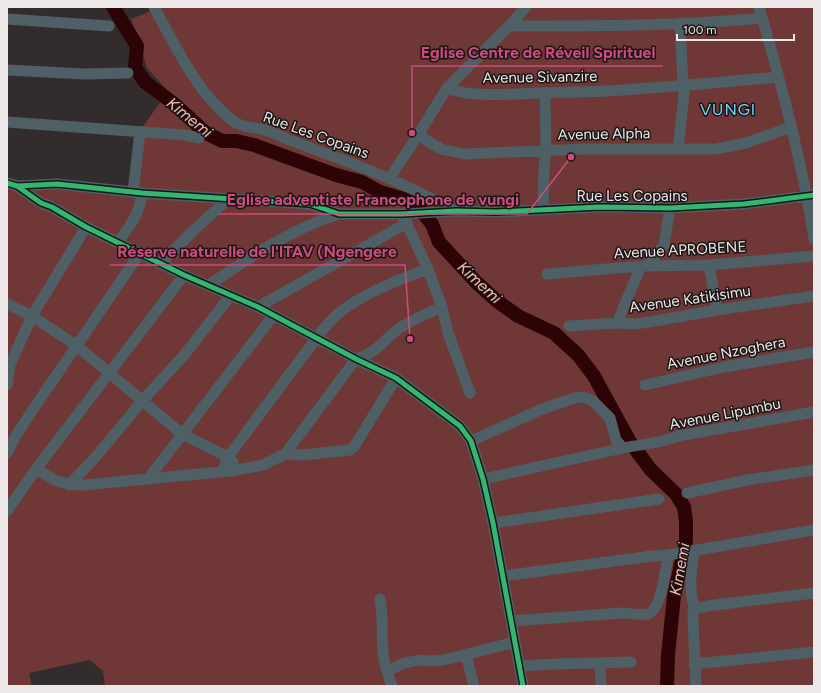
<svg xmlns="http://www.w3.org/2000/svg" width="821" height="693" font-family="Figtree,sans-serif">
	<rect width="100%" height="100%" fill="#322d2c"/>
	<path fill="#6f3735" d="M159 7H814V686H105L103 671 90 660 29 673 32 686H7V187L60 189 135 197 140 131 168 91 147 68 131 19 159 8Z"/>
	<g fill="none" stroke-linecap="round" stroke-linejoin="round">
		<path stroke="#2c0405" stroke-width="14" d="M113 7 137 46 135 67 145 82 173 103 206 133 222 141H236L254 145 336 175 362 182 380 192 414 202 432 224 439 242 476 282 497 301 518 316 554 333 578 355 594 376 630 442 651 470 676 494 684 507 686 521V541L674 596 668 655 667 686"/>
		<path stroke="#4e5f66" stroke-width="11" d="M154 7C175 45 198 95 233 121 242 128 254 127 265 130 272 132 280 136 287 139 344 160 402 181 455 211
			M759 7C781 83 802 161 814 239
			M7 19 109 26
			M680 23 683 85
			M509 26C594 26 678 26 762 18
			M7 70 85 74 128 73
			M447 88C470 98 514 94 540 93 572 92 605 92 637 89 684 86 732 81 779 77
			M7 122 185 135 199 138
			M418 135 441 149 464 154 583 149H716L746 143 791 127
			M678 149 685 85
			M389 179 418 135 447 88 509 26 526 7
			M7 183 17 186 57 184 142 193 310 204 339 214H402L456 211 496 212 600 207 670 208 744 204 814 195
			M17 186 41 203 52 207 86 227 184 275 258 307 356 359 396 378 460 426 471 441 483 479 493 523 523 686
			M133 192 140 132
			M543 210 544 167 546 150 545 93
			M402 214 428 269 442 307 448 333 470 393
			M118 242C131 224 139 216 142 193
			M161 263 193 231 227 200
			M709 265 717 310
			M647 266 664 245 670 208
			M547 274 641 266 709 265 814 256
			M209 285C250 257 291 229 339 214
			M7 304 32 316 77 346 182 434 228 457 233 462
			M258 307 407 223
			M617 323 641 266
			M569 326 617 323 635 324 655 321 717 310 814 296
			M7 385 10 365 32 316 86 227
			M645 385 724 367 814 352
			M471 441 540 410 574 398 584 397 593 401 610 418 616 440 623 448
			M7 453 15 437 34 408 140 253
			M285 454 302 455 350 450 354 447 396 378
			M36 469C56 481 60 485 84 485L231 471 263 465 285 454 356 359C374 355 383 341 397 330 410 320 427 314 442 307
			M222 472 228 457 321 332C327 325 333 317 340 312 366 292 398 280 428 269
			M148 479 273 316
			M483 479 623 448C641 444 660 444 678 436L814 412
			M69 485 93 460 143 400 185 354 231 295
			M687 493 747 480 814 470
			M7 511 36 469 184 275
			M493 523 659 499
			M503 576 652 556 668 555 814 530
			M380 599C384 618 381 634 383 652 384 664 388 675 392 686
			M695 609 707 606 814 593
			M695 609 693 611V620L696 686
			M695 609C688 591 691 568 695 550
			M511 621 622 613C631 613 640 616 648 614 661 610 666 568 668 555
			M466 654 474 686
			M600 663 601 686
			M694 664 814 652
			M520 666 556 664 631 662
			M387 672 401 664 419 660 430 661 444 660 515 642"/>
		<defs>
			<path id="cycleway" d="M7 183 17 186 57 184 142 193 310 204 339 214H402L456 211 496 212 600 207 670 208 744 204 814 195
				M17 186 41 203 52 207 86 227 184 275 258 307 356 359 396 378 460 426 471 441 483 479 493 523 523 686"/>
		</defs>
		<use href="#cycleway" stroke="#191514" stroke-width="8"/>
		<use href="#cycleway" stroke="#33b770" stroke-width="5"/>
	</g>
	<g text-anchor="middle" stroke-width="3" stroke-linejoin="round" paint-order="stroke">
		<g font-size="15" fill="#ede7e7" stroke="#191514">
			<text transform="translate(540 77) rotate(-1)" y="5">Avenue Sivanzire</text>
			<text transform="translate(604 134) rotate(-1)" y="5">Avenue Alpha</text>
			<text transform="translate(316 135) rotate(20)" y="5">Rue Les Copains</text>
			<text x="632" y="201">Rue Les Copains</text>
			<text transform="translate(680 250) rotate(-3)" y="5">Avenue APROBENE</text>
			<text transform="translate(690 299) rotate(-8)" y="5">Avenue Katikisimu</text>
			<text transform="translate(726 353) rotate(-11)" y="5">Avenue Nzoghera</text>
			<text transform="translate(725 414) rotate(-11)" y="5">Avenue Lipumbu</text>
		</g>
		<g font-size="16" letter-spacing="1" fill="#7ad6f8" stroke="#191514">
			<text x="728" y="115">VUNGI</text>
		</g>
		<g font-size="16" font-style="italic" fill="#fab9b3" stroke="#191514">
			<text transform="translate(190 117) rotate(39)" y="6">Kimemi</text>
			<text transform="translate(480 282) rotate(43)" y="6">Kimemi</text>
			<text transform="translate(679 569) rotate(-80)" y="6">Kimemi</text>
		</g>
	</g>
	<path fill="none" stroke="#cd4c7e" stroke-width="1.5" d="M412 133L412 66H663M571 157L527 214H219M410 339L405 265H110"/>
	<g fill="#cd4c7e" stroke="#191514" stroke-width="1.5">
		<circle cx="412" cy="133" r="4"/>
		<circle cx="571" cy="157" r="4"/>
		<circle cx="410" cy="339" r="4"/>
	</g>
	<g font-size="16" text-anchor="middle" font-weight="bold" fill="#cd4c7e" stroke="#191514" stroke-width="3" stroke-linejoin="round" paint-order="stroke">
		<text x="538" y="58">Eglise Centre de Réveil Spirituel</text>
		<text x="373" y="205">Eglise adventiste Francophone de vungi</text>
		<text x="257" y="257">Réserve naturelle de l'ITAV (Ngengere</text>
	</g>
	<rect width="821" height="693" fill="none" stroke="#ede7e7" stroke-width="16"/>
	<path d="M677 34v6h117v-6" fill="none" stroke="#ede7e7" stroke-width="2"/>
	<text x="683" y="34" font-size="12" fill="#ede7e7" stroke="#191514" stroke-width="3" paint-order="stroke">100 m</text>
</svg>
